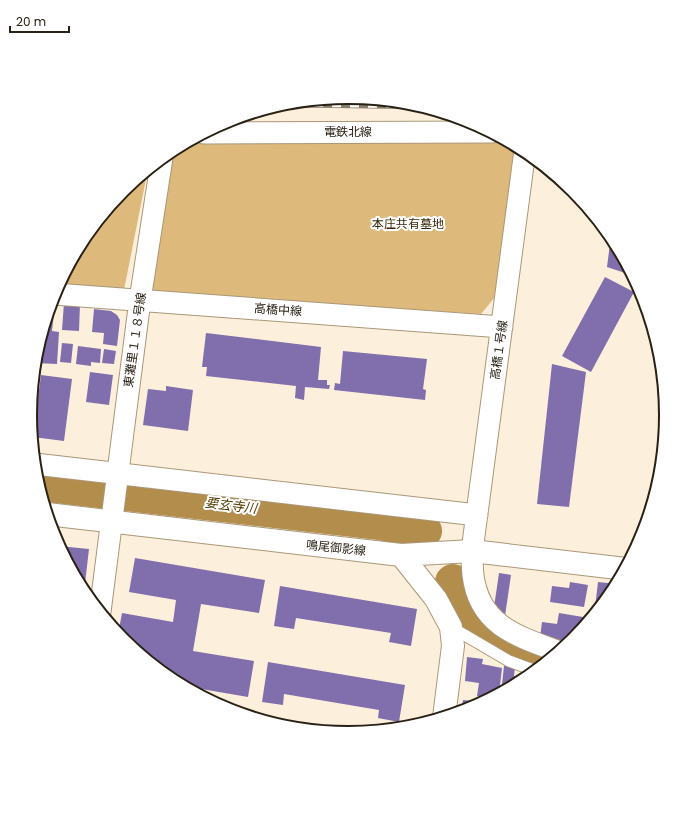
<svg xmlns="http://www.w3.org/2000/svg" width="697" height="830" font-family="Poppins,'Noto Sans JP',sans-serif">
	<rect width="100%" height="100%" fill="#fcf0dc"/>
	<path fill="#ddb97b" d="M197 137 506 140 515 144 495 297 481 314 161 294 150 288 173 150Z
		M148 169 124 290 58 285 84 238 123 190Z"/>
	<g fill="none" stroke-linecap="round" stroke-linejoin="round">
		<path stroke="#b38d4b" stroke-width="36" d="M38 483 380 522 424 531
			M453 582 483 628 548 661"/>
	</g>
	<path fill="#816ead" d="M611 236 613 238 634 276 607 267Z
		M605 277 634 292 591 372 562 356Z
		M64 303 80 304 79 331 62 330Z
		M94 309 111 311 117 315 120 320 117 346 103 344 104 333 92 332Z
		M48 313H54L52 331 59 332 57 364 35 363 36 353Z
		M206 333 321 347 318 380H327V385H330L329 389 305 387 304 400 295 398 296 386 206 376 207 367H202Z
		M62 343 73 344 71 363 60 362Z
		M78 346 101 349 100 363 91 362V366L76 364Z
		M104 349 116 351 114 364 102 363Z
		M343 351 427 359 423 389 426 390 425 400 334 390 335 383 340 384Z
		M552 364 586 372 569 507 537 504Z
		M90 372 113 375 109 405 86 402Z
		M41 375 72 379 64 441 33 437Z
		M166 386 193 390 188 431 143 425 148 389 166 391Z
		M59 546 89 549 84 592Z
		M135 558 265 580 259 613 201 604 193 651 254 661 248 697 184 686 171 680 123 640 118 634 122 613 173 622 176 600 129 592Z
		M499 573 511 575 505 616 493 614Z
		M570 582 588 585 584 607 550 602 552 586 569 588Z
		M598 582 617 584 613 592 594 616Z
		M280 586 417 609 411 646 389 642 391 633 296 618 294 629 274 626Z
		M559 613 583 617 582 631 571 642 540 638 542 622 557 624Z
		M467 657 483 659 482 664 502 668 499 694 491 698 477 696 479 683 465 681Z
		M268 662 405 685 399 722 378 718 379 710 284 694 283 705 262 702Z
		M504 666 515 667 514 676 528 678 501 693Z
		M463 700 483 702 470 709 461 712Z"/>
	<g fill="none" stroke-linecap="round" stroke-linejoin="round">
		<defs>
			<path id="service" d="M451 627 509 661 536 671"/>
			<path id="minor" d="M204 133 492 132
				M525 150 472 551C472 559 472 567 473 575 479 626 519 637 560 652
				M54 294 502 327
				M35 464 477 515
				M100 612 140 300 162 158"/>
			<path id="tertiary" d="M47 514 401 555 472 551 626 569
				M401 555 436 599 451 627 453 646 444 717"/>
		</defs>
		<use href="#service" stroke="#aa9778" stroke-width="13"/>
		<use href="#minor" stroke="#aa9778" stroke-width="23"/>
		<use href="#tertiary" stroke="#aa9778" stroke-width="24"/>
		<use href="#service" stroke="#fff" stroke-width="11"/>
		<use href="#minor" stroke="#fff" stroke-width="21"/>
		<use href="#tertiary" stroke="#fff" stroke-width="22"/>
		<defs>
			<path id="rail" d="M278 105 426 107"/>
		</defs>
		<use href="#rail" stroke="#877e6e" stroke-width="4.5"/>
		<use href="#rail" stroke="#fff" stroke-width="3" stroke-dasharray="9" stroke-linecap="butt"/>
	</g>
	<g text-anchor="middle" stroke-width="4" stroke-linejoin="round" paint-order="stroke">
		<g font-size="12" fill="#282114" stroke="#fff">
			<text x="348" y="136">電鉄北線</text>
			<text transform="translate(278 310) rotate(4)" y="4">高橋中線</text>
			<text transform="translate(135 340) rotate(-82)" y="4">東灘里１１８号線</text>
			<text transform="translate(499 350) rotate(-82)" y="4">高橋１号線</text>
			<text transform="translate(336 548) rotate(6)" y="4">鳴尾御影線</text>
		</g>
		<g font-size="12" fill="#372708" stroke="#fff">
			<text x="408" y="228">本庄共有墓地</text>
		</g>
		<g font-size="13" font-style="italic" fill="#533900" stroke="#fff">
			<text transform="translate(231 505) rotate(7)" y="5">要玄寺川</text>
		</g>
	</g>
	<path d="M0 0H697V830H0ZM37 415a311 311 0 1 1 622 0a311 311 0 1 1-622 0Z" fill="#fff" fill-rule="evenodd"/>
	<path fill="none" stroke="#282114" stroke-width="2" d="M37 415a311 311 0 1 1 622 0a311 311 0 1 1-622 0Z"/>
	<path d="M10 26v6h59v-6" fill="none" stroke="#282114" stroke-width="2"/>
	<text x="16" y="26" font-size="12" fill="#282114" stroke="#ffffff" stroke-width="3" paint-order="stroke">20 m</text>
</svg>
